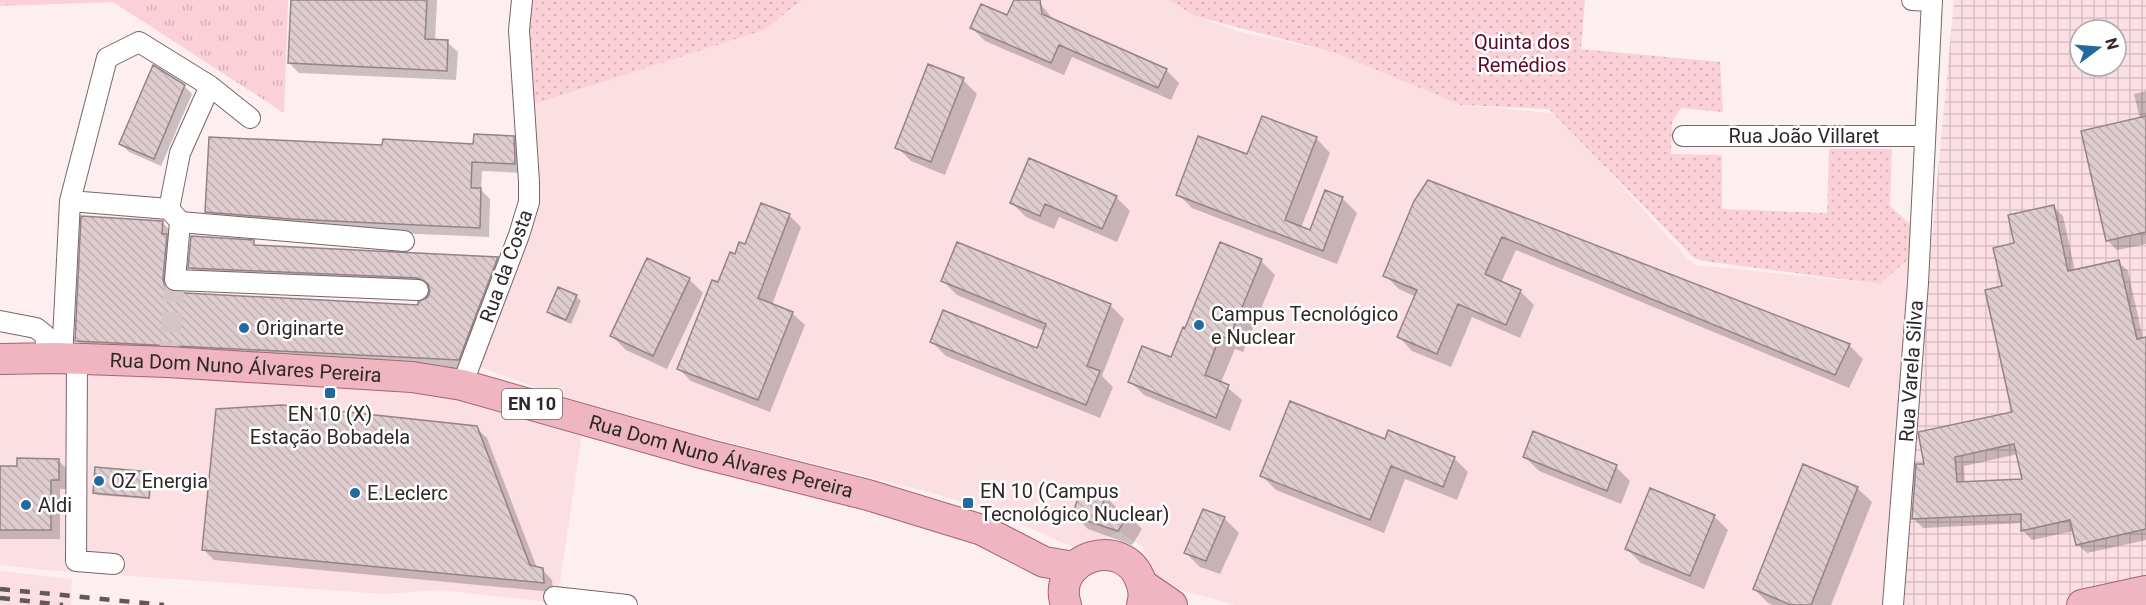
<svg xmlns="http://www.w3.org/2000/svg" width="2146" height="605" font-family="Roboto,sans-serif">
	<defs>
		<pattern id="industrial-grid" width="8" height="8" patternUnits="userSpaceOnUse" patternTransform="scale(1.5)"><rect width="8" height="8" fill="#fbdfe3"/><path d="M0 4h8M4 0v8" fill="none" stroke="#d7bfc3"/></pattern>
		<pattern id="grass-tufts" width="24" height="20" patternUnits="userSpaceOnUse" patternTransform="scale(1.5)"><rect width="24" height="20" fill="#fbd0d7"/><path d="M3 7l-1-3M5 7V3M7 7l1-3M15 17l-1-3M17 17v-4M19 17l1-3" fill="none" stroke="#d7b3b9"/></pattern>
		<pattern id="park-dots" width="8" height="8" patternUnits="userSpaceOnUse" patternTransform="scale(1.5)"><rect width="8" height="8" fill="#fbd0d7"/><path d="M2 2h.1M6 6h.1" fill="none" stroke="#d7b3b9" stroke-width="1.8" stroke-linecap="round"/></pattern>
		<pattern id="building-back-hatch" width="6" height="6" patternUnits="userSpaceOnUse" patternTransform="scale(1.5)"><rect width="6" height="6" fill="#dfcccf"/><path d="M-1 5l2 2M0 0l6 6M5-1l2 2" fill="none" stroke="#c0afb2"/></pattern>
	</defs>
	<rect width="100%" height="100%" fill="#fdeef0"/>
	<path fill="#fbdfe3" d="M802 0H1169L1195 16 1236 31 1336 53 1461 105 1552 113 1563 121 1690 261 1696 265 1880 284 1914 254 1888 605H1235L1170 587 1156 576 1143 547 1118 531 1101 542 1080 547 1070 546 990 510 933 493 692 433 558 395 474 365 520 247 531 105 764 30Z
		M0 369 432 387 583 426 557 603 439 590 385 594 47 570 0 565Z
		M0 571 72 579 71 605H0Z"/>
	<path fill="url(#industrial-grid)" fill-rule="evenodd" d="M1954 0H2146V605H1898ZM2080 30H2116V66H2080Z"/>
	<path fill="url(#grass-tufts)" d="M0 0H288L284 113 113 2 0 6Z"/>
	<path fill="url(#park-dots)" d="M532 0H802L764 30 531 105 529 52Z
		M1169 0H1585L1581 49 1720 62 1723 112 1681 108 1672 122 1671 154 1722 155V209L1827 213 1829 149H1892L1890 206 1909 223 1914 254 1880 284 1704 261 1694 258 1549 109 1461 105 1336 53 1195 16Z"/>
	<path fill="#0003" fill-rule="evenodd" d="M292 0H437L435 41 447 42 458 52 456 80 299 73 289 63Z
		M1037 0 1053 19 1166 70 1179 83 1171 100 1072 57 1064 75 985 41 972 28 1008 17Z
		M963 80 977 94 945 175 911 161 897 147Z
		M184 86 192 94 161 166 129 152 121 144Z
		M2146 91V244L2117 250 2107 240 2140 119 2134 94Z
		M513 138 523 148 524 173 482 171 481 190 490 199 489 237 302 229 217 221 207 212 384 147 475 146Z
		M1316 138 1330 153 1301 228 1311 232 1326 192 1343 199 1357 213 1337 264 1192 208 1178 194 1248 156Z
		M1419 196 1849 345 1863 359 1849 388 1516 250 1501 283 1520 291 1534 305 1520 338 1472 317 1451 367 1412 351 1398 336 1416 297 1399 289 1385 275Z
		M1116 197 1130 211 1117 242 1059 217 1054 229 1026 217 1012 203Z
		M2053 207 2063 216 2075 271 2118 262 2128 271 2143 339H2146V540L2087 553 2077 544 2074 531 2032 540 2023 531 2022 523 1923 528 1913 518 1926 465 2014 413 2003 287 2016 244ZM2018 454 2023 480 1965 483 1964 466Z
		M789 215 801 227 772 305 792 313 805 325 770 412 691 381 679 369 719 284 736 256Z
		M162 222 172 232 176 246 173 294 420 306 429 298 431 291 430 287 199 277 190 267 253 242 259 247 497 258 507 268 468 369 86 350 76 340Z
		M1261 261 1275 275 1243 352 1235 349 1221 382 1242 400 1230 431 1144 395 1130 381 1172 359Z
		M689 279 703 293 667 369 626 350 612 336Z
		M943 281 1110 305 1124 319 1102 376 1113 387 1100 418 946 356 932 342 1038 350 1045 331 957 295Z
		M576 296 581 301 571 324 553 316 549 311Z
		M476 428 487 438 537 568 542 569 552 580 553 592 214 560 204 550Z
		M1386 441 1454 458 1468 472 1457 500 1405 479 1384 533 1276 490 1262 476Z
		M1525 457 1616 467 1630 481 1621 504 1539 471Z
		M58 460 68 470V489H60V539H0V467H18Z
		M150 473 152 476 150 499 97 495 95 493Z
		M1857 488 1872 502 1831 605H1773L1768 603 1754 589Z
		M1105 496 1119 510 1118 513 1128 515 1142 529 1132 545 1088 529 1074 515Z
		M1204 511 1225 519 1239 533 1220 574 1200 567 1186 553Z
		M1714 516 1728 530 1704 589 1641 563 1627 549Z"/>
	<path fill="url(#building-back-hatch)" stroke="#948385" stroke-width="1.5" fill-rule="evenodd" d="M291 0H427L425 39 448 40 447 71 288 63Z
		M1014 0H1040L1042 14 1167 69 1158 88 1059 45 1051 63 970 28 981 4 1007 15Z
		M928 64 964 78 931 162 895 148Z
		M153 65 185 85 154 159 119 144Z
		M1262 116 1317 137 1285 220 1310 230 1325 190 1343 197 1323 251 1176 195 1198 136 1247 154Z
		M2146 116V232L2106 241 2081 131Z
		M474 134 514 136 515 159V164L472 162 471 188H481L480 228 291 219 205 212 209 137 382 145 383 139 473 144Z
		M1029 158 1117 196 1102 229 1045 204 1040 216 1010 203Z
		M1428 180 1850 344 1835 375 1502 237 1485 274 1521 290 1506 325 1458 304 1437 354 1397 337 1417 290 1383 276 1414 201Z
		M761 203 790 214 758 298 793 312 758 400 677 369 712 280 718 282 730 252 735 254 739 242 745 244Z
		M2054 205 2068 271 2119 260 2137 339 2146 337V529L2076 545 2070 520 2021 531V514L1912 519 1916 464H1924L1918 432 2012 412 1985 290 2002 286 1993 248 2014 243 2008 215ZM2014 444 2022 479 1957 482 1955 457Z
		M81 216 163 221 162 234H167L163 279 166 292 418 305V302L428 297 430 291 428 284 418 278 188 268 191 236 254 240V245L498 257 459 360 75 341Z
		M957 242 1111 304 1087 366 1100 371 1086 405 930 342 943 310 1037 348 1046 324 941 281Z
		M1220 242 1262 259 1229 339 1220 336 1205 375 1229 385 1216 418 1128 382 1142 346 1171 357 1183 327 1185 328Z
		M647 258 690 278 653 356 610 336Z
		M558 287 577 295 566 320 547 312Z
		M1290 401 1385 439 1388 430 1455 457 1443 487 1391 466 1370 520 1260 476Z
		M282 405 477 426 530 565 543 568 544 583 202 550 216 409Z
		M1533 431 1617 465 1607 491 1523 457Z
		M17 458 59 459V480H51V530H0V466H17Z
		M1803 464 1858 487 1811 605H1791L1753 589Z
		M95 467 151 472 149 498 93 493Z
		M1082 486 1106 494 1102 506 1129 514 1118 531 1072 516Z
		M1650 488 1715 515 1690 576 1625 549Z
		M1203 509 1225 517 1206 561 1184 553Z"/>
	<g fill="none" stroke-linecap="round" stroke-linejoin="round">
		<path stroke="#d4c6c8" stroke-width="20" stroke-dasharray="20 10" stroke-linecap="butt" d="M168 362 175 280"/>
		<defs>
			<path id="minor" d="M1912 0 1932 1
				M1683 136H1924
				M70 201 169 209 177 218
				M169 209 180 153 210 86
				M404 241 180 222 175 280 418 290
				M0 321 36 328 45 335 48 358
				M62 359 70 201 107 58 139 42 210 86 250 118
				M77 359 76 561 114 564
				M462 385 519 235 529 202V182L519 30 522 0
				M554 597 627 605
				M1893 605 1918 283 1932 0"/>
			<g id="primary">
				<path id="s1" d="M0 359 56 358 168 362 412 377 462 385 705 454 868 495 982 530 1044 562 1075 567"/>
				<path d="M1143 585 1172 605"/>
				<path d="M1066 605C1050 557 1125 533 1141 582 1144 589 1144 598 1142 605"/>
				<path d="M2082 605 2146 591"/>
			</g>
		</defs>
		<use href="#minor" stroke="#776669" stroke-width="22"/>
		<use href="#primary" stroke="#a56470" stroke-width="32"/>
		<use href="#minor" stroke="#fff" stroke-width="20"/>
		<use href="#primary" stroke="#efb5c1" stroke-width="30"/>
		<path stroke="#615859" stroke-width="4.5" stroke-dasharray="10 10" stroke-linecap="butt" d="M0 589 164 605
			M0 598 63 605"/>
	</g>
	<g fill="#24699e" stroke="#fff" stroke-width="2">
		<circle cx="1199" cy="325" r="6"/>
		<circle cx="244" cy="328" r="6"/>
		<rect x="324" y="387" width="12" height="12" rx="3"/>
		<circle cx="99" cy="481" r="6"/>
		<circle cx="355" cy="493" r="6"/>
		<rect x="962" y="497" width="12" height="12" rx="3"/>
		<circle cx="26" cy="505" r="6"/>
	</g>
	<g text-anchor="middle" stroke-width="5" stroke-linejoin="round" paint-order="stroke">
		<rect fill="#fff" stroke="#6d6869" stroke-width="1.5" x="502" y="389" width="60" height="30" rx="4.5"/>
		<g font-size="18" font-weight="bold" fill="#2f2829">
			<text x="532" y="410">EN 10</text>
		</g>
		<g font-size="20" fill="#5d0926" stroke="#fff">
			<text x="1522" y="49">Quinta dos<tspan x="1522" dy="23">Remédios</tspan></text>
		</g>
		<g font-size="20" fill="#2f2829" stroke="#fff">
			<text x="1804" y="143">Rua João Villaret</text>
			<text transform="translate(506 266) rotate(-70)" y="7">Rua da Costa</text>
			<text dy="7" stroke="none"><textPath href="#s1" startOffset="246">Rua Dom Nuno Álvares Pereira</textPath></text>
			<text transform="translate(1911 371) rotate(-86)" y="7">Rua Varela Silva</text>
			<text dy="7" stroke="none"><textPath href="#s1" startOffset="732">Rua Dom Nuno Álvares Pereira</textPath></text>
		</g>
		<g font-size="20" fill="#2f2829" stroke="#fff" text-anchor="start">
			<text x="1211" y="321">Campus Tecnológico<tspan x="1211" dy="23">e Nuclear</tspan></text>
			<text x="256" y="335">Originarte</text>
			<text x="330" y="421" text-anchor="middle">EN 10 (X)<tspan x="330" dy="23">Estação Bobadela</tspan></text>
			<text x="111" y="488">OZ Energia</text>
			<text x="980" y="498">EN 10 (Campus<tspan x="980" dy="23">Tecnológico Nuclear)</tspan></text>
			<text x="367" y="500">E.Leclerc</text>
			<text x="38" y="512">Aldi</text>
		</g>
	</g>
	<g transform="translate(2098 48) rotate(74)"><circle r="28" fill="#ffffff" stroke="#aca9a9" stroke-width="1.5"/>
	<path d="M0-4.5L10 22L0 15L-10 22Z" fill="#24699e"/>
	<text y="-9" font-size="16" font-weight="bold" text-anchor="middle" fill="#2f2829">N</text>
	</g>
</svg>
